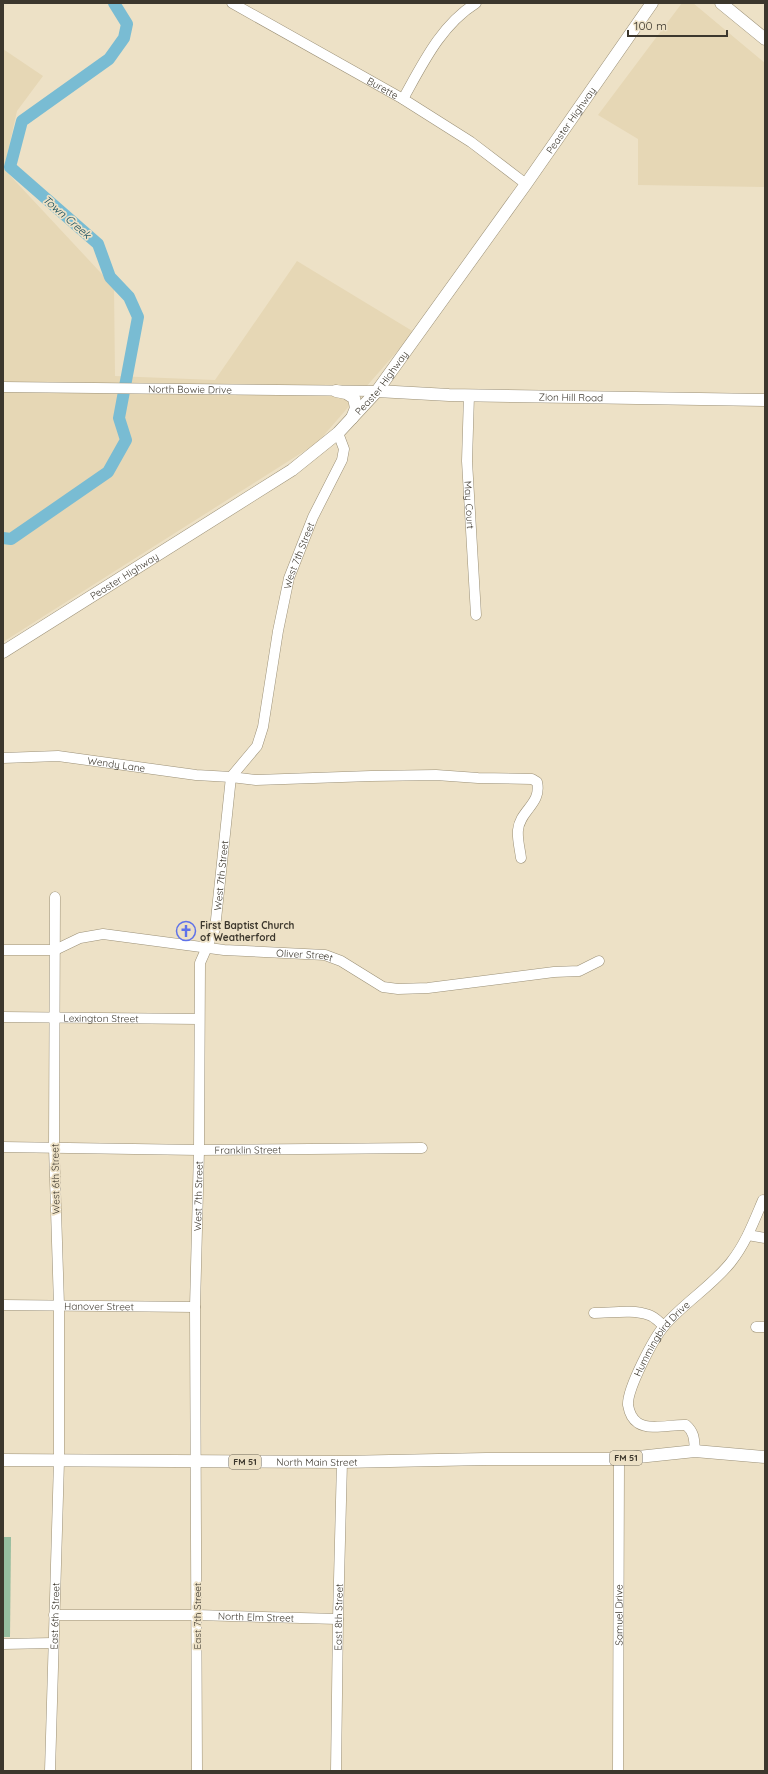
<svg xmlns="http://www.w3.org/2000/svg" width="768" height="1774" font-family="Quicksand,sans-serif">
	<rect width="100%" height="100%" fill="#ede1c6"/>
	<path fill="#e6d7b5" d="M682 3H693L765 63V187L638 185V139L598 115Z
		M3 49 43 76 17 111 4 169 114 287 115 376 215 380 297 261 414 332 317 443 3 642Z"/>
	<path fill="#96bd9f" d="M3 1537H11L10 1637H3Z"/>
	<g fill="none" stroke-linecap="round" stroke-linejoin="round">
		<path stroke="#79bcd3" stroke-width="12" d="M3 538 11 539 108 472 126 440 119 418 138 317 129 297 110 277 98 244 10 167 22 121 109 59 124 38 127 24 114 3"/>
		<defs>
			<g id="minor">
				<path id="s1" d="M232 3 403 99 471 142 526 184"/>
				<path d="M403 99C423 63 441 25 476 3"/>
				<path id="s2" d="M3 387 377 391"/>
				<path id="s3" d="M469 395 467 461 476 615"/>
				<path id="s4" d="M3 758 58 756 196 775 231 777 256 780 371 776 436 775 478 778 532 779 537 782C542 804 520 810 518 830 517 839 520 849 521 858"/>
				<path id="s5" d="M3 950H55L80 938 103 934 224 950 325 955 341 961 383 987 398 989 428 988 554 972 579 971 599 961"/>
				<path id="s6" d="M3 1017 199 1019"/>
				<path id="s7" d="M3 1147 199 1150 422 1148"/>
				<path d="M748 1235 765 1238"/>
				<path id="s8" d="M3 1305 195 1307"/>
				<path d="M594 1313C611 1313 633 1309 649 1315 655 1317 659 1322 664 1326"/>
				<path d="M756 1327H765"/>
				<path id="s9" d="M695 1451C694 1440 695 1433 686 1425 672 1424 651 1431 638 1423 632 1419 629 1411 628 1405 627 1389 654 1337 665 1325 685 1302 712 1286 731 1262 746 1243 754 1221 763 1200"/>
				<path id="s10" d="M54 1615H196L338 1619"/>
				<path d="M3 1644 53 1643"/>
				<path id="s11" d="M50 1771 59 1461V1305L54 1147 55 897"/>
				<path id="s12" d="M197 1771 195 1307 199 1150 200 963 215 929 231 777 257 746 263 727 278 631 289 578 313 517 342 460 344 449 338 433"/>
				<path id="s13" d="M336 1771 338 1619 342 1462"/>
				<path id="s14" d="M618 1771 619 1459"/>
			</g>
			<g id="major">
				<path d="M721 3 765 39"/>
				<path d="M336 391 346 393 354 398 356 408 352 418"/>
				<path id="s15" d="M377 391 449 395 765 400"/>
				<path id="s16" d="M3 652 292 470 338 433 377 391 526 184 652 3"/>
				<path id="s17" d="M3 1460 342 1462 486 1459H619L695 1451 765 1457"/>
			</g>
		</defs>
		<use href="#minor" stroke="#9b9077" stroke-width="11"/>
		<use href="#major" stroke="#9b9077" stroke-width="13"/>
		<use href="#minor" stroke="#fff" stroke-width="10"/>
		<use href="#major" stroke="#fff" stroke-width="12"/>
	</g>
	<defs>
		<symbol id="church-ring" viewBox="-11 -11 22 22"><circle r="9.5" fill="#ede1c6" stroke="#5f72e9" stroke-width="1.5"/><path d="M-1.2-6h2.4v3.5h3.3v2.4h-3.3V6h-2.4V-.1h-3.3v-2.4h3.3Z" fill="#5f72e9"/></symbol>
	</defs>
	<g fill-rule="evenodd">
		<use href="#church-ring" x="175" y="920" width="22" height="22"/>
	</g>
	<g text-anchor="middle" stroke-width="3.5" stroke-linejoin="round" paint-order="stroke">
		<g fill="#ede1c6" stroke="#716a5b" stroke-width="1">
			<rect x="610" y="1451" width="32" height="14" rx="3"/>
			<rect x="229" y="1455" width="32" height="14" rx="3"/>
		</g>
		<g font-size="9" font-weight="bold" fill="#3c372d">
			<text x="626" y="1461">FM 51</text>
			<text x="245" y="1465">FM 51</text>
		</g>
		<g font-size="10" fill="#3c372d" stroke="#ede1c6">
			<text dy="4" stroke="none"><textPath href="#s1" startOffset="173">Burette</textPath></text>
			<text dy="4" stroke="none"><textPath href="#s16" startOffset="791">Peaster Highway</textPath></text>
			<text dy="4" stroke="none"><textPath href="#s16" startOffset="467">Peaster Highway</textPath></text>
			<text dy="4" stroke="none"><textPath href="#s2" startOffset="187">North Bowie Drive</textPath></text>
			<text dy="4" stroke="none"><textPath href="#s15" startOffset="194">Zion Hill Road</textPath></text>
			<text dy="4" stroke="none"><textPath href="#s3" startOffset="110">May Court</textPath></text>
			<text dy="4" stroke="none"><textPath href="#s12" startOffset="1234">West 7th Street</textPath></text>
			<text dy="4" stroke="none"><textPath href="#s16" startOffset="143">Peaster Highway</textPath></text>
			<text dy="4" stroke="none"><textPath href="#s4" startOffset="114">Wendy Lane</textPath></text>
			<text dy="4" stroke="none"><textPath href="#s12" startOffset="899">West 7th Street</textPath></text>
			<text dy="4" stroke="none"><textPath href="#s5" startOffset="306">Oliver Street</textPath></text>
			<text dy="4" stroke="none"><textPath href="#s6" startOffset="98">Lexington Street</textPath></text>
			<text dy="4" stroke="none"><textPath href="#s7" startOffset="245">Franklin Street</textPath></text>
			<text transform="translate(55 1179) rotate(-91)" y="4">West 6th Street</text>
			<text dy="4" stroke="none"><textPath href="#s12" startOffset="575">West 7th Street</textPath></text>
			<text dy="4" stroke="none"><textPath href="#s8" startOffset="96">Hanover Street</textPath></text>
			<text dy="4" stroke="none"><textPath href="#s9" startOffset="174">Hummingbird Drive</textPath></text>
			<text dy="4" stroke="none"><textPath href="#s17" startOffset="314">North Main Street</textPath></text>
			<text dy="4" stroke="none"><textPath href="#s14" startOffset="156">Samuel Drive</textPath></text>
			<text dy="4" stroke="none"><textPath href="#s11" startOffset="155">East 6th Street</textPath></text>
			<text transform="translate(197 1616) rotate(-90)" y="4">East 7th Street</text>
			<text dy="4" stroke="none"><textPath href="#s10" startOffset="202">North Elm Street</textPath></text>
			<text dy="4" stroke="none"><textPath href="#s13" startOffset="154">East 8th Street</textPath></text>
		</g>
		<g font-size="10" font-weight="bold" fill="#3c372d" stroke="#ede1c6" text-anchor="start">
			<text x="200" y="929">First Baptist Church<tspan x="200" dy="12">of Weatherford</tspan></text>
		</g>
		<g font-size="11" font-style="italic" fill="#0d4859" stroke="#ede1c6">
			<text transform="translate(67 217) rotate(41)" y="4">Town Creek</text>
		</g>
	</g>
	<rect width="768" height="1774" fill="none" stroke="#3c372d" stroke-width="8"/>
	<path d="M628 30v6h99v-6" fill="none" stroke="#3c372d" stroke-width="2"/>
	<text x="634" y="30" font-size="12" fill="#3c372d" stroke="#ede1c6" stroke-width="3" paint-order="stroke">100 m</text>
</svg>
